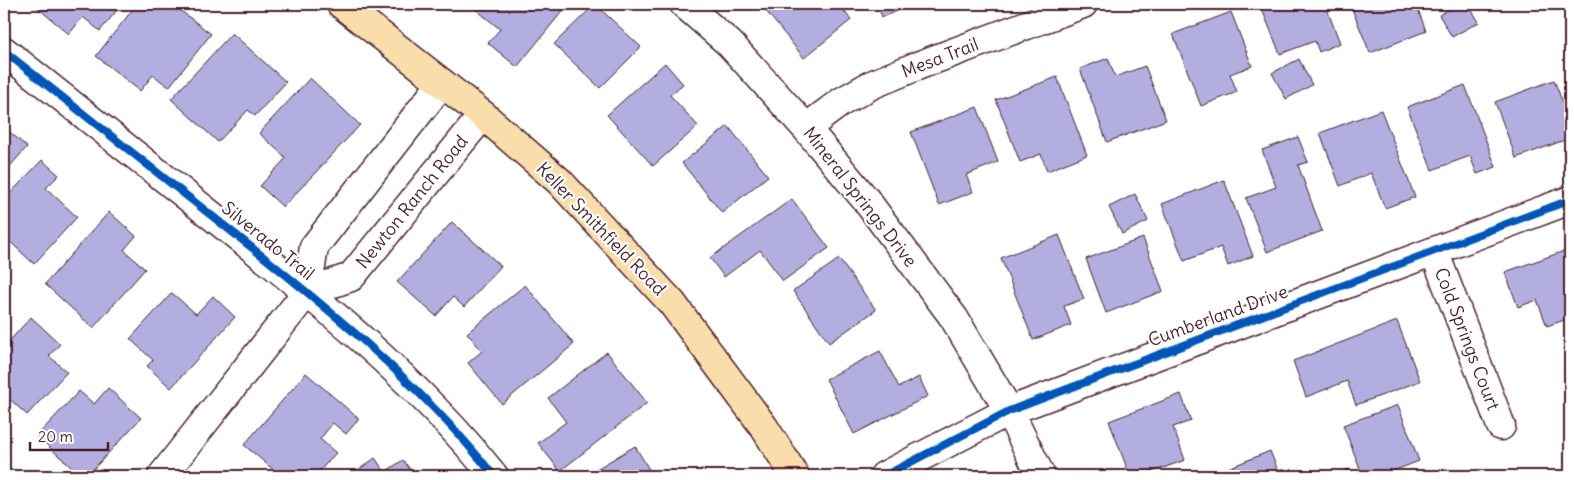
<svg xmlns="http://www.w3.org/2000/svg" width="1574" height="480" font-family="Delius,sans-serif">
	<rect width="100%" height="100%" fill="#fff"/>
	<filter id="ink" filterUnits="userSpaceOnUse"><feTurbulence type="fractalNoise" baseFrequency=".02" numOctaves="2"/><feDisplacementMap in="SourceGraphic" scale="10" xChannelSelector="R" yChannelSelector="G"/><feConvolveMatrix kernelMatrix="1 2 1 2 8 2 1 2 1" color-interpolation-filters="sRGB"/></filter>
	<g filter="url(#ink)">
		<path fill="#b3aee0" stroke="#4a1f2b" d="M33 4H122L100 31 83 17 69 34Z
			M137 4H172L211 34 169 87 153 75 140 91 96 56Z
			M478 4H559L565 8 517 67 488 43 500 29 474 8Z
			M595 4 641 47 600 88 554 44Z
			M775 4H787L790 7 794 4H839L851 20 804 58 766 11Z
			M877 4H916L882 17Z
			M1260 4H1325L1340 43 1319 52 1315 41 1280 54Z
			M1350 4H1416L1426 31 1370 53Z
			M1459 4H1468L1479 22 1452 37 1439 15Z
			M1231 12 1252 66 1230 74 1237 92 1201 106 1173 34Z
			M232 33 286 82 255 116 248 110 218 142 171 99Z
			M1108 58 1115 77 1145 66 1166 120 1107 142 1080 69Z
			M1299 59 1312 85 1286 99 1272 73Z
			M665 63 683 84 670 95 698 126 653 166 607 115Z
			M1057 77 1087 155 1047 171 1041 154 1020 162 996 100Z
			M310 78 360 125 283 207 260 186 286 158 259 133Z
			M1554 80 1570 121V138L1516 158 1495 102Z
			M1465 85 1496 167 1477 174 1470 156 1432 170 1407 107Z
			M977 107 998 162 966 175 973 192 939 205 911 132Z
			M1381 110 1415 197 1385 208 1371 173 1340 186 1320 133Z
			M728 126 768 176 722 213 682 163Z
			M4 127 27 147 4 173Z
			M1298 137 1308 162 1298 165 1322 231 1267 252 1246 198 1276 187 1262 150Z
			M42 160 59 175 46 188 77 217 34 264 4 236V200Z
			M1224 180 1253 256 1228 266 1221 247 1184 261 1162 204Z
			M1135 194 1148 221 1122 234 1109 207Z
			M792 199 829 248 783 281 760 250 724 277 710 258Z
			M109 212 136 236 124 250 145 269 93 328 45 284Z
			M452 222 501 266 464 307 453 297 436 316 397 282Z
			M1059 235 1084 299 1064 306 1071 325 1033 340 1001 258Z
			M1143 238 1163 291 1106 313 1086 259Z
			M1570 249V318L1547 326 1537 300 1518 307 1505 272Z
			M839 259 876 310 829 343 793 291Z
			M525 285 574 344 502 404 468 363 482 351 467 333Z
			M172 293 196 314 213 296 235 317 171 388 147 366 153 360 130 339Z
			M31 317 60 344 49 356 67 372 27 415 4 394V347Z
			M1397 321 1420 381 1356 405 1347 381 1306 397 1293 361Z
			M1570 341V360L1564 343Z
			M880 351 899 387 919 377 928 396 854 434 826 379Z
			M607 352 647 403 560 471 538 443 566 422 548 398Z
			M306 373 359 419 346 434 333 423 320 439 336 453 315 476H281L244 445Z
			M108 388 141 418 87 476H81L37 436 79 391 94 404Z
			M1181 394 1191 421 1173 427 1185 460 1141 476H1130L1109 421Z
			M1398 405 1419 461 1380 476H1363L1343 425Z
			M635 446 653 476H589L588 474Z
			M1270 451 1280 476H1209Z
			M375 458 385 472 403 460 415 476H350Z
			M1349 469 1351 476H1330Z"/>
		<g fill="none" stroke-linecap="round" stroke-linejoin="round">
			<defs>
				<path id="minor" d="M684 4 730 44 806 128 866 200 954 318 1009 411 1041 476
					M4 51C78 109 152 168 226 227 322 303 417 380 494 476
					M806 128 841 102 871 85 917 66 1083 4
					M1434 251 1501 426
					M307 292 351 277 483 115
					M162 476 307 292 314 247 442 83
					M884 476 1009 411 1570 200"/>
				<path id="major" d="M341 4 483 115 559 181 672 303 764 427 795 476"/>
			</defs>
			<use href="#minor" stroke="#4a1f2b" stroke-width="31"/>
			<use href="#major" stroke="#4a1f2b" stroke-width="31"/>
			<use href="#minor" stroke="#fff" stroke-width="28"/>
			<use href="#major" stroke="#f9deab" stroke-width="28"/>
			<defs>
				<path id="cycleway" d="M4 51C78 109 152 168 226 227 322 303 417 380 494 476
					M884 476 1009 411 1570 200"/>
			</defs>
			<use href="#cycleway" stroke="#fff" stroke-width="11"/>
			<use href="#cycleway" stroke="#0057b8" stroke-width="8"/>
		</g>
	</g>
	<g text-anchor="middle" stroke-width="4.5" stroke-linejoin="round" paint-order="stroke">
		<g font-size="18" fill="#4a1f2b" stroke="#fff">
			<text transform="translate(940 58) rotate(-21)" y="6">Mesa Trail</text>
			<text transform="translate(860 197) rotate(52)" y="6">Mineral Springs Drive</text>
			<text transform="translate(412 202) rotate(-51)" y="6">Newton Ranch Road</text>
			<text transform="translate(601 229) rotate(46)" y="6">Keller Smithfield Road</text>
			<text transform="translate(268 241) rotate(39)" y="6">Silverado Trail</text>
			<text transform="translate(1218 316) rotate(-20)" y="6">Cumberland Drive</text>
			<text transform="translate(1467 339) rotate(69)" y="6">Cold Springs Court</text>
		</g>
	</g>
	<rect width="1574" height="480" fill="none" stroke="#fff" stroke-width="20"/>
	<rect x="10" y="10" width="1554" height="460" fill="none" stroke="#4a1f2b" stroke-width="2" filter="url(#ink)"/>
	<path d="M30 442v8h78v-8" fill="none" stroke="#4a1f2b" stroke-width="2.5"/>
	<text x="38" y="442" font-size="15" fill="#4a1f2b" stroke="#ffffff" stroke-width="4" paint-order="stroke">20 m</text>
</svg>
